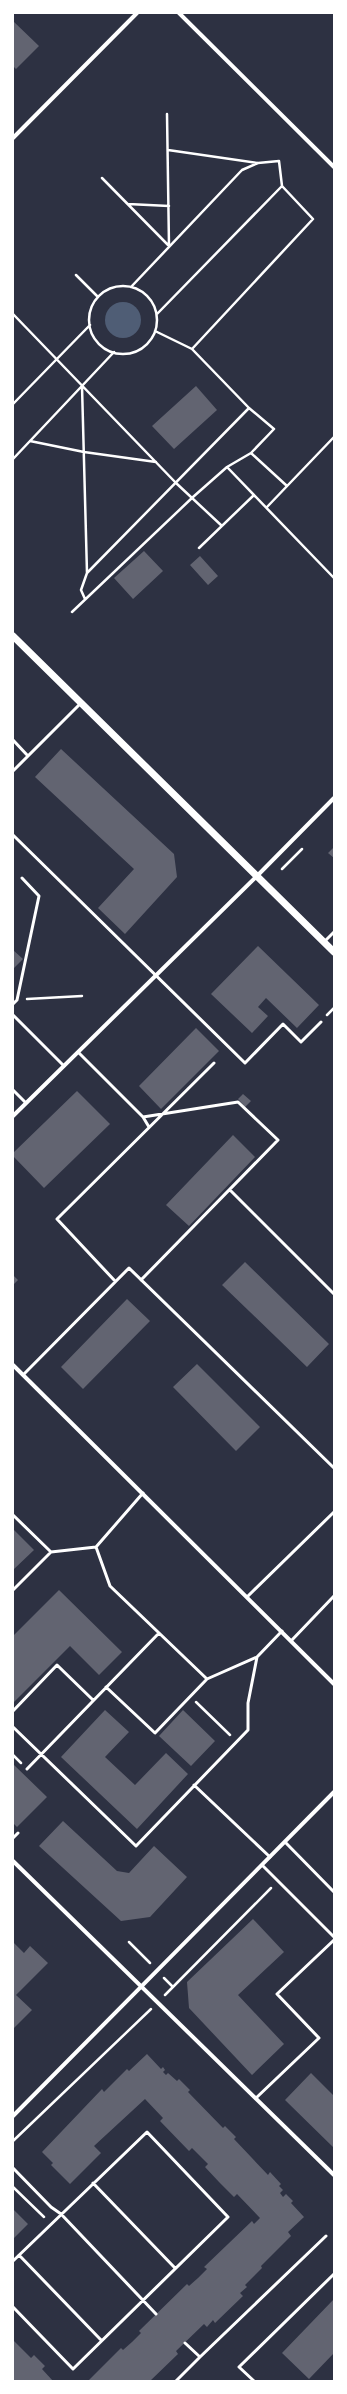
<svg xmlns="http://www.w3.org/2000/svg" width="347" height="2394" font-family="'PT Sans',sans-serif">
	<rect width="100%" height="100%" fill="#2d3142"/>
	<path fill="#4f5d75" d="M105 320a18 18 0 1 1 36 0a18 18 0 1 1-36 0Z"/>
	<path fill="#626471" d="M13 21 39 46 16 69 13 66Z
		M196 386 217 410 174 449 152 426Z
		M144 551 163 571 133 599 114 578Z
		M200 556 218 576 208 585 190 565Z
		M61 749 174 854 177 877 125 934 98 908 134 869 35 777Z
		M334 847V858L328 853Z
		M258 946 319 1005 297 1028 266 998 258 1007 268 1016 252 1033 211 994Z
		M13 950 23 959 13 969Z
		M196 1028 219 1051 161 1109 139 1086Z
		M77 1091 110 1124 44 1188 13 1156V1153Z
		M243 1094 251 1101 245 1107 238 1099Z
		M233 1135 255 1157 189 1226 166 1205Z
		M245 1262 329 1344 307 1367 222 1285Z
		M13 1275 18 1280 13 1285Z
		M127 1299 150 1321 83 1389 61 1367Z
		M197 1364 260 1427 236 1451 173 1387Z
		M13 1529 34 1550 13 1570Z
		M59 1590 122 1652 99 1675 70 1646 13 1703V1636Z
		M105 1710 129 1732 105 1757 135 1785 166 1753 188 1774 137 1829 61 1757Z
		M183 1710 215 1741 191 1766 159 1736Z
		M13 1764 47 1797 17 1827 13 1823Z
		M63 1821 117 1871 129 1873 154 1846 187 1877 150 1917 121 1921 39 1846Z
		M253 1919 284 1952 238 1995 284 2044 252 2075 189 2008 187 1982Z
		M13 1942 24 1953 30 1946 48 1963 16 1995 32 2010 13 2029Z
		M147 2054 161 2069 163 2067 165 2070 163 2072 166 2075 168 2073 177 2081 179 2079 190 2090 188 2092 223 2128 225 2126 236 2137 234 2139 268 2175 270 2172 281 2184 279 2186 283 2190 280 2193 283 2197 286 2194 293 2201 291 2203 304 2217 288 2232 291 2236 261 2266 262 2268 245 2285 247 2287 240 2293 243 2296 215 2323 213 2320 207 2327 204 2324 176 2351 178 2354 150 2381H88L121 2348 123 2350 132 2342 141 2333 139 2331 187 2284 189 2286 198 2278 207 2269 204 2267 252 2221 254 2224 260 2218 237 2194 234 2197 219 2182 205 2167 208 2164 192 2148 189 2151 160 2121 163 2118 145 2099 94 2146 101 2153 70 2184 51 2165 53 2163 42 2152 102 2089 104 2092 127 2069 129 2071Z
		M311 2073 334 2096V2148L285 2100Z
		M13 2209 28 2224 13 2239Z
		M334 2299V2353L309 2379 282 2353Z
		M13 2340 31 2358 34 2355 45 2366 42 2369 53 2381H13Z"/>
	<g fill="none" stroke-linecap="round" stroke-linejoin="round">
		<path stroke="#fff" stroke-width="2.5" d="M167 114 169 246
			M168 150 257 163
			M102 178 169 246
			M128 204 169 206
			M76 275 98 297
			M89 320a34 34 0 1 1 68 0a34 34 0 1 1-68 0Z
			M131 287 242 170 258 163 279 161 282 186 157 314
			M13 314 176 483 222 526
			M192 349 313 219 282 186
			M82 386 87 573
			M13 404 90 325
			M30 441 84 452 156 462
			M251 453 287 486
			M13 459 114 352
			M227 467 334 578
			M267 507 334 437
			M199 548 254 495
			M85 599 81 590 87 573 249 408 192 349 155 331
			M72 612 193 497 227 467 251 453 274 429 249 408
			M282 869 302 849
			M27 999 82 996
			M327 1015 334 1008
			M196 1702 230 1735
			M13 1755 21 1763
			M129 1942 150 1963
			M164 1978 173 1987
			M165 1995 271 1888
			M13 2141 151 2009
			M13 2187 44 2217"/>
		<path stroke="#fff" stroke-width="3" d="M13 740 28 756
			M13 771 81 703
			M13 835 245 1063 283 1024 301 1042 321 1022
			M324 942 334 932
			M13 1004 17 1000 39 896 22 878
			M13 1015 64 1066
			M78 1052 143 1117 238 1102 278 1140 141 1280
			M13 1090 26 1103
			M143 1117 149 1127
			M230 1190 334 1294
			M115 1281 57 1219 214 1063
			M23 1375 129 1268 334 1468
			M13 1515 51 1552
			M96 1547 143 1493
			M13 1590 51 1552 96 1547 110 1586 207 1679 257 1657 282 1631
			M247 1597 334 1512
			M291 1641 334 1596
			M106 1687 155 1733 207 1679
			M13 1711 57 1665 93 1700
			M13 1727 136 1846 248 1730V1703L257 1657
			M27 1769 159 1633
			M194 1785 270 1857
			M13 1838 18 1833
			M285 1842 334 1892
			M262 1865 334 1937
			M256 2098 319 2038 277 1994 334 1940
			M13 2168 51 2207 61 2214 156 2314
			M93 2183 175 2268
			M19 2255 101 2340
			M13 2261 147 2132 228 2217 73 2369 13 2307
			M185 2343 200 2357 326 2236
			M176 2381 200 2357
			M254 2381 239 2367 334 2274"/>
		<path stroke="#fff" stroke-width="4" d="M179 13 334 167
			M13 138 137 13
			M13 1116 257 876 334 798
			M13 1365 334 1684
			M13 1861 334 2175
			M13 2116 334 1792"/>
		<path stroke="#fff" stroke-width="7" d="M13 636 334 952"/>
	</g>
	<rect width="347" height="2394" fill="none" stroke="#ffffff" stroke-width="28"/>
</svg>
